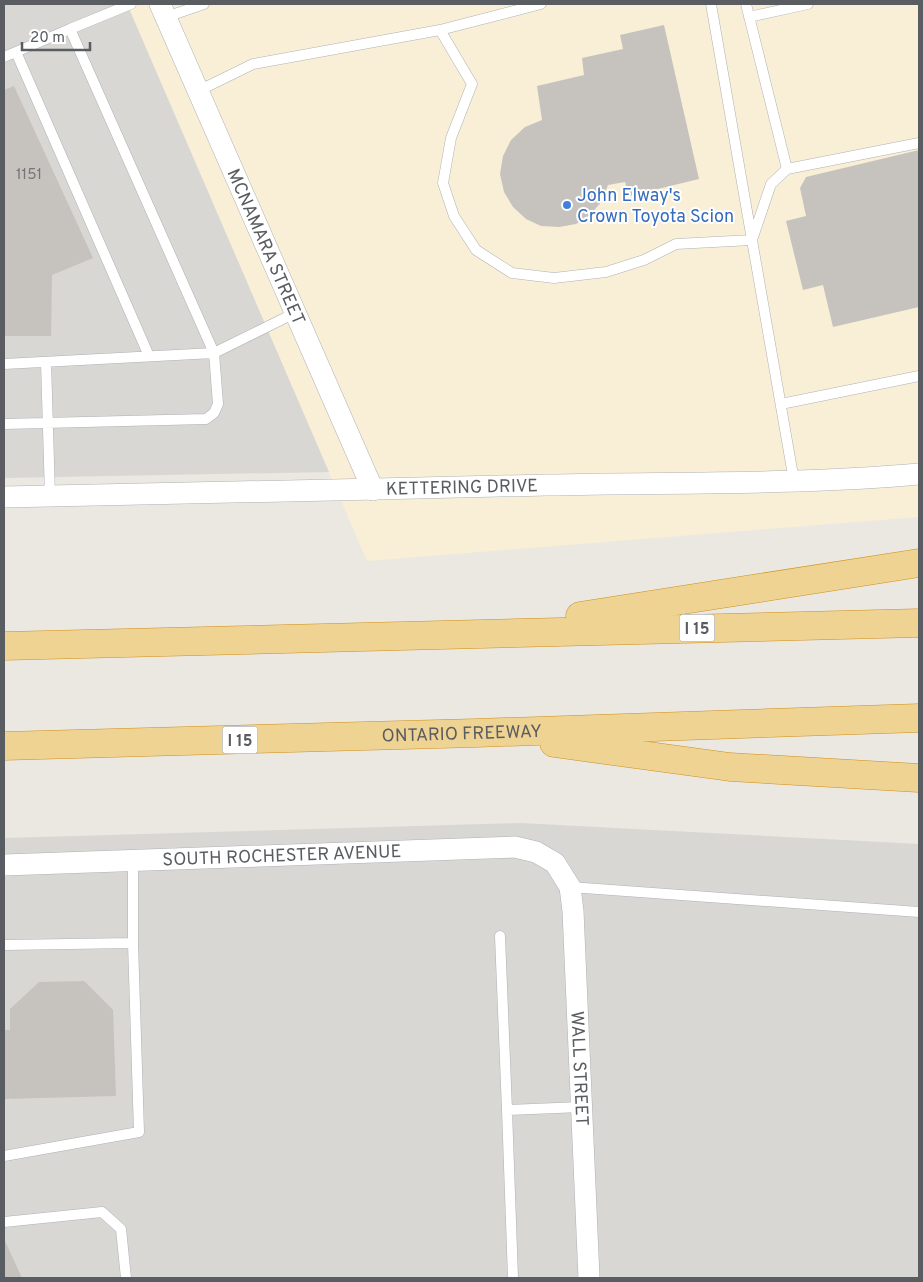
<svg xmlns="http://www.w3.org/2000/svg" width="923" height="1282" font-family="Overpass,sans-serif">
	<rect width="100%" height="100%" fill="#eae8e1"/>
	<path fill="#f9efd7" d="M127 4H919V517L367 561Z"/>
	<path fill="#d9d7d3" d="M4 4H127L329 472 4 478Z
		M520 823 919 844V1278H4V838Z"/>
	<path fill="#c6c2be" d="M664 25 699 179 629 196 625 182 608 185 602 201 590 215 576 224 559 227 541 226 526 219 513 207 504 192 500 174 503 156 511 140 525 127 542 120 537 86 584 75 582 58 623 49 620 35Z
		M14 86 93 258 52 275 51 336H4V90Z
		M919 150V307L833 327 823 285 803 290 786 221 806 216 800 188 806 177Z
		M84 981 113 1010 116 1096 4 1099V1030H10V1009L39 982Z
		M5 1241 22 1278H4V1242Z"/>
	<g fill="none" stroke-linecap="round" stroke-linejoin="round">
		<defs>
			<path id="lane" d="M711 4 752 240
				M746 4 787 169
				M166 17 204 4
				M749 17 808 4
				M70 29 131 4
				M440 30 541 4
				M16 52 149 356
				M4 57 70 29 214 353 218 404 214 413 206 419 4 424
				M198 91 253 64 440 30 472 84 451 138 443 183 454 216 476 250 512 273 554 278 606 272 644 260 676 244 752 240 794 481
				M752 240 771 184 787 169 919 143
				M46 362 50 496
				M4 364 214 353 295 313
				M781 404 919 376
				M570 887 919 912
				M500 936 507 1110
				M4 945 133 943
				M4 1156 139 1132 133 943V861
				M4 1222 102 1212 121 1229 126 1278
				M513 1278 507 1110 581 1107"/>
			<g id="street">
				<path id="s1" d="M160 4 373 490"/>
				<path id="s2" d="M4 497C185 494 366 489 547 485 671 482 795 485 919 474"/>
				<path id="s3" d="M4 865 515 847 536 852 555 863 570 887 573 911 589 1278"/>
			</g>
			<g id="highway">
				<path d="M580 616 919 563"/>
				<path d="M4 646 919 623"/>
				<path d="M554 743 730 767 919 778"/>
				<path id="s4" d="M4 746 476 733 919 718"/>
			</g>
		</defs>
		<use href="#lane" stroke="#aeb1b5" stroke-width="11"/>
		<use href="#street" stroke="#aeb1b5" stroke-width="22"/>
		<use href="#highway" stroke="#d08f1b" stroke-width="29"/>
		<use href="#lane" stroke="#fff" stroke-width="10"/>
		<use href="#street" stroke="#fff" stroke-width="21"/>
		<use href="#highway" stroke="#efd393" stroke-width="28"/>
	</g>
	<circle fill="#3f7fe0" stroke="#fff" stroke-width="2" cx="567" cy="205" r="5"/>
	<g text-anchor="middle" stroke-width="4" stroke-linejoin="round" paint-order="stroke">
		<g font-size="15" fill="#747678">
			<text x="29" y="179">1151</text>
		</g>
		<g fill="#fff" stroke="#8b8d90" stroke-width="1">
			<rect x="679.5" y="614.5" width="35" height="27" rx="4"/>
			<rect x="222.5" y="726.5" width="35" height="27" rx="4"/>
		</g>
		<g font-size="16" font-weight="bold" fill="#595c60">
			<text x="697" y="634">I 15</text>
			<text x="240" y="746">I 15</text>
		</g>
		<g font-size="18" fill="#366cbe" stroke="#fff" text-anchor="start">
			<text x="577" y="201">John Elway's<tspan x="577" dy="21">Crown Toyota Scion</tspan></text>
		</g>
		<g font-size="18" fill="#595c60" stroke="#fff">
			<text dy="6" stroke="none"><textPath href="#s1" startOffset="265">MCNAMARA STREET</textPath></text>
			<text dy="6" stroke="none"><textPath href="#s2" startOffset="458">KETTERING DRIVE</textPath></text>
			<text dy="6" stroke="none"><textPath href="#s4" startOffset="458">ONTARIO FREEWAY</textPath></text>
			<text dy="6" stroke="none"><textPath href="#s3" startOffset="278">SOUTH ROCHESTER AVENUE</textPath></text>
			<text dy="6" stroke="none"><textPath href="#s3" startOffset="765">WALL STREET</textPath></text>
		</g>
	</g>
	<rect width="923" height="1282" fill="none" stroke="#595c60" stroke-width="10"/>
	<path d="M22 42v8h68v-8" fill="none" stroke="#595c60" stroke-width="2.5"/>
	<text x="30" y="42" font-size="15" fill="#595c60" stroke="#ffffff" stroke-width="4" paint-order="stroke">20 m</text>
</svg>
